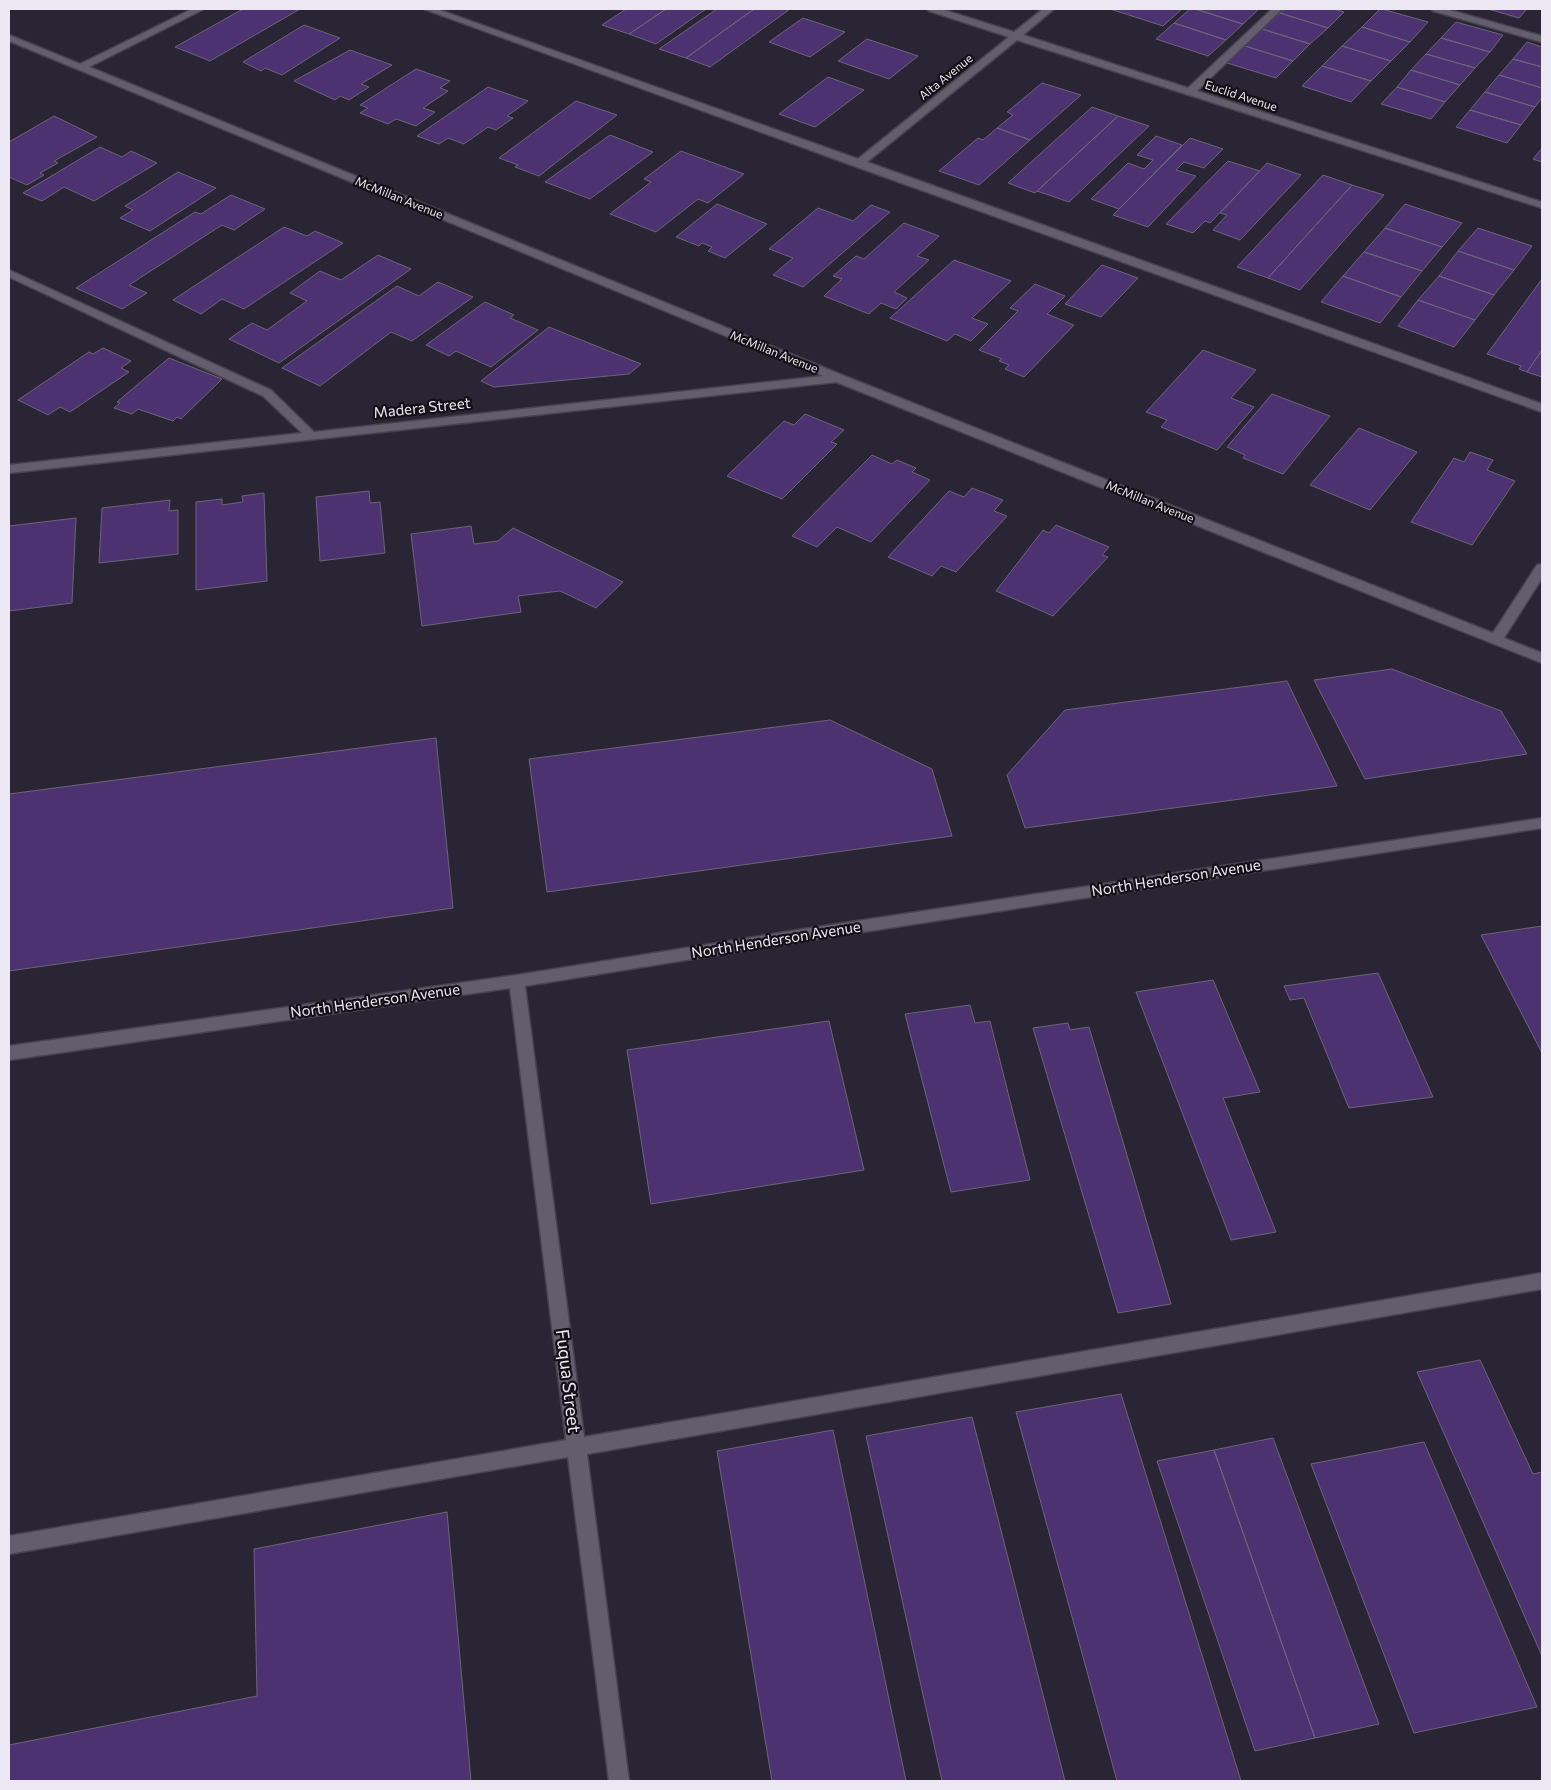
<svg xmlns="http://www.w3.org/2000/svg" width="1551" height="1790" font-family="Commissioner,sans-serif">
	<rect width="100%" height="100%" fill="#2a2534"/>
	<path fill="#4d3271" stroke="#6b6577" d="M243 9H300L210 61 175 47Z
		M626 9H666L629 34 602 25Z
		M666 9H706L656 44 629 34Z
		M717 9H754L686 58 659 49Z
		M754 9H790L710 67 686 58Z
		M1110 9H1182L1163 26Z
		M1190 9H1195L1243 24 1226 40 1174 23Z
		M1195 9H1259L1243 24Z
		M1285 9H1334L1344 12 1328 28 1280 13Z
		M1380 9H1382L1428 22 1410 42 1362 27Z
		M1488 9H1524L1526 10 1519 18Z
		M1280 13 1328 28 1310 44 1262 29Z
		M803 18 845 32 810 57 769 42Z
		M1456 22 1503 35 1490 52 1441 38Z
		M1174 23 1226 40 1208 56 1156 39Z
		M304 25 340 38 282 75 265 68 261 71 243 62Z
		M1362 27 1410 42 1391 61 1342 46Z
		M1262 29 1310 44 1293 61 1245 46Z
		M1441 38 1490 52 1475 68 1426 54Z
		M867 39 918 56 889 79 838 61Z
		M1527 42 1542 47V67L1513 59Z
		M1245 46 1293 61 1276 78 1227 63Z
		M1342 46 1391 61 1371 81 1322 66Z
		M350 50 392 65 361 84 369 87 349 100 340 96 335 100 294 81Z
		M1426 54 1475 68 1460 85 1411 70Z
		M1513 59 1542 67V88L1499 75Z
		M1322 66 1371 81 1351 102 1302 86Z
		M416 69 450 81 440 88 448 91 423 108 435 112 416 126 396 119 388 124 360 113 368 108 360 105Z
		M1411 70 1460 85 1445 102 1397 87Z
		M1499 75 1542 88V98L1535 107 1485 92Z
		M828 77 864 90 815 127 779 114Z
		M1042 83 1081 95 1030 140 997 128 1013 115 1007 112Z
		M488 87 528 101 507 116 513 118 496 130 488 127 464 144 448 138 439 144 417 136Z
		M1397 87 1445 102 1431 119 1381 104Z
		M1485 92 1535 107 1521 125 1470 110Z
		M576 101 617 115 539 176 515 167 518 165 499 158Z
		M1092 107 1118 116 1035 193 1008 183Z
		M1470 110 1521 125 1507 143 1456 127Z
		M54 116 97 137 54 161 58 163 40 173 44 175 27 185 9 177V142Z
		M1118 116 1149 126 1069 202 1037 191Z
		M997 128 1030 140 979 185 939 171 978 138 983 140Z
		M610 135 653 152 590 199 545 182Z
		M1156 136 1182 145 1119 209 1091 199 1128 163 1144 169 1153 160 1137 155Z
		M1190 138 1223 149 1204 168 1184 162 1176 170 1196 176 1148 227 1113 215Z
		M100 147 122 157 131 151 157 163 94 201 64 187 42 201 23 193Z
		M1542 148V162L1533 159Z
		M681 151 744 174 708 203 698 199 656 232 610 214 651 182 644 179Z
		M1228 161 1260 171 1210 223 1205 221 1193 233 1166 224Z
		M1267 163 1301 175 1240 240 1213 230 1227 215 1220 213Z
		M178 172 216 188 150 231 120 218 133 210 125 206Z
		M1323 175 1352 185 1268 278 1237 267Z
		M1352 185 1384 195 1300 290 1268 278Z
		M231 195 265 209 234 230 222 225 129 285 147 293 122 309 76 288 195 212 201 214Z
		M717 204 767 224 725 258 708 251 712 247 702 243 699 246 676 237Z
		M1405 204 1462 223 1442 247 1385 228Z
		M871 205 890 212 803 287 773 275 793 258 769 249 818 208 853 221Z
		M904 223 939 236 917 256 929 260 894 292 907 298 896 309 881 303 869 314 824 296 842 279 833 276 856 256 864 259Z
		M284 227 307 236 315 231 343 243 244 309 222 299 201 314 173 300Z
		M1385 228 1442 247 1422 271 1364 252Z
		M1478 228 1532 246 1514 270 1458 251Z
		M1458 251 1514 270 1494 295 1439 276Z
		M1364 252 1422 271 1401 297 1343 276Z
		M378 255 411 269 279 363 229 339 252 323 267 330 307 301 290 293 320 271 341 280Z
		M954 260 1011 281 972 318 988 324 971 341 955 334 947 341 890 318Z
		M1102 265 1138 278 1101 317 1065 304Z
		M1343 276 1401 297 1380 323 1321 302Z
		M1439 276 1494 295 1475 320 1418 300Z
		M1542 279V350L1527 372 1519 369 1521 366 1487 354Z
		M438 282 473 297 412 341 391 332 320 386 282 368 397 286 419 296Z
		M1035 284 1065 296 1047 314 1074 325 1024 377 1005 369 1009 365 999 361 1002 359 979 350 1018 311 1010 308Z
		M1418 300 1475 320 1454 347 1398 326Z
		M485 302 514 315 510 318 538 330 491 367 456 351 449 356 426 345Z
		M549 327 641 364 629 374 494 387 481 381Z
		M103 348 131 361 121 368 129 372 70 412 60 407 48 415 18 400 89 352 93 354Z
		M1203 350 1256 370 1231 398 1254 407 1217 450 1161 427 1167 420 1146 412Z
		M1542 350V377L1527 372Z
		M169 358 222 379 181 419 177 417 173 421 138 409 132 414 114 408 120 403 117 402Z
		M1272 394 1330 416 1283 474 1243 458 1245 455 1227 447Z
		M805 414 844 430 831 442 837 444 782 499 727 476 784 421 794 425Z
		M1359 428 1417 452 1370 510 1310 485Z
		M1470 452 1493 460 1487 470 1515 481 1472 545 1411 522 1454 458 1464 462Z
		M872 455 892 464 897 460 916 468 912 472 930 480 871 542 837 527 817 547 792 536Z
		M972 488 1003 500 994 511 1007 516 956 572 941 566 932 576 888 557 949 491 964 497Z
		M369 491 370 503 380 502 385 553 320 561 316 497Z
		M264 493 267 581 196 590V502L222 499V505L243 502 242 496Z
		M170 500 169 511 178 510V554L99 563 102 508Z
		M76 518 72 603 9 611V526Z
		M1056 525 1109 547 1102 555 1108 557 1053 616 996 591 1043 530 1049 533Z
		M471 526 474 544 498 541 513 528 623 582 596 608 560 591 518 596 521 612 422 626 411 534Z
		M1392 669 1501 711 1527 754 1365 779 1314 680Z
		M1287 681 1337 786 1025 828 1007 775 1065 710Z
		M830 720 932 769 952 836 547 892 529 759Z
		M436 738 453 908 9 971V794Z
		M1542 926V1053L1481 935Z
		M1378 973 1433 1097 1349 1108 1304 998 1290 1000 1284 986Z
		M1213 980 1260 1092 1223 1098 1276 1232 1231 1240 1136 992Z
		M970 1005 975 1023 990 1021 1030 1180 951 1192 905 1014Z
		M829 1021 864 1170 651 1204 627 1050Z
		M1068 1023 1070 1030 1089 1027 1171 1304 1118 1313 1033 1028Z
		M1480 1360 1533 1474 1542 1472V1656L1417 1372Z
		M1121 1394 1241 1781H1117L1016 1412Z
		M972 1417 1065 1781H942L866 1436Z
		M833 1430 906 1781H772L717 1451Z
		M1273 1438 1379 1724 1315 1738 1214 1450Z
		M1424 1442 1537 1707 1414 1733 1311 1464Z
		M1214 1450 1315 1738 1255 1751 1157 1461Z
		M447 1512 471 1781H9V1745L257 1696 254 1549Z"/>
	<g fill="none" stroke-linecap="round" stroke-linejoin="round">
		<defs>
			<path id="minor" d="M192 9H204L89 67 842 375 1493 633 1537 565 1542 564V578L1504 638 1542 653V663L836 382 9 473V465L302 433 263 396 9 277V270L271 390 314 432 823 376 9 41V35L80 64Z
				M424 9H437L858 159 1009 37 929 11 927 9H941L1014 32 1043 9H1054L1023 35 1188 88 1272 9H1282L1197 91 1542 202V208L1017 40 867 162 1542 404V412L854 166Z
				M1431 9H1446L1542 36V42L1433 11Z
				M1542 818V828L804 941 525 986 584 1437 1542 1273V1289L587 1454 629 1781H609L568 1457 9 1554V1536L566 1440 510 988 9 1060V1046L517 975 804 929Z"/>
		</defs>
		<use href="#minor" stroke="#47424f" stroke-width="3"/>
		<use href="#minor" fill="#635d6e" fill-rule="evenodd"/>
	</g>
	<g text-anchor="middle" stroke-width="4.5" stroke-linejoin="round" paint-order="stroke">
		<g font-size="12" fill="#ece8f3" stroke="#120f16">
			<text transform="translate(946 77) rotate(-39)" y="4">Alta Avenue</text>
			<text transform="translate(1241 96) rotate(18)" y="4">Euclid Avenue</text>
			<text transform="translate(399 198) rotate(22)" y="4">McMillan Avenue</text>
			<text transform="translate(774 352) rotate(22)" y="4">McMillan Avenue</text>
			<text transform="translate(1150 502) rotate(22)" y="4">McMillan Avenue</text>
		</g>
		<g font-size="15" fill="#ece8f3" stroke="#120f16">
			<text transform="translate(422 408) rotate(-6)" y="5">Madera Street</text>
			<text transform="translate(1176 878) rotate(-9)" y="5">North Henderson Avenue</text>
			<text transform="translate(776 940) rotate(-9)" y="5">North Henderson Avenue</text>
			<text transform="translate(375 1001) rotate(-8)" y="5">North Henderson Avenue</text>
		</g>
		<g font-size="18" fill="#ece8f3" stroke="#120f16">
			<text transform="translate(568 1381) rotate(83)" y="6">Fuqua Street</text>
		</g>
	</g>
	<rect width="1551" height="1790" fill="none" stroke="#ece8f3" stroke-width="20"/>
</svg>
